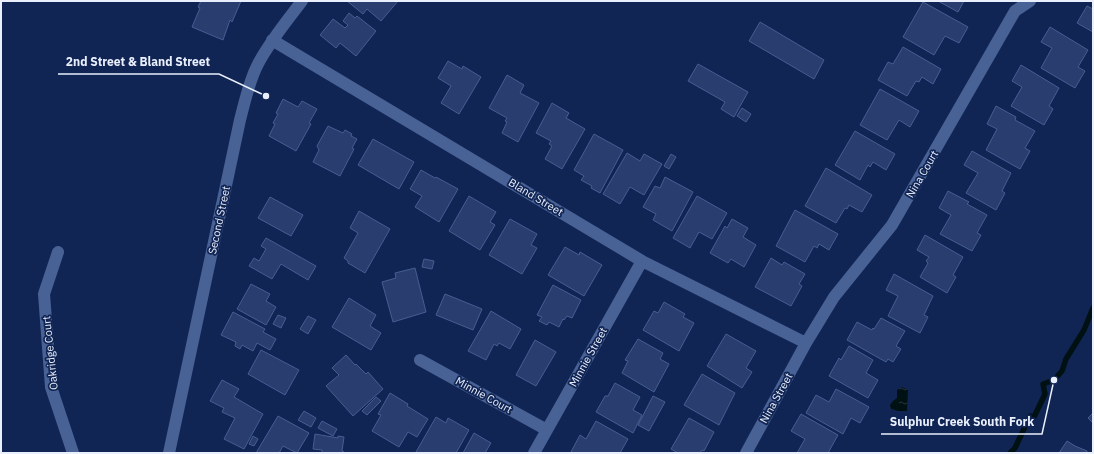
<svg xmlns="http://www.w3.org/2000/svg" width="1094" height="454" font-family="'IBM Plex Sans',sans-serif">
	<defs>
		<pattern id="water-ripples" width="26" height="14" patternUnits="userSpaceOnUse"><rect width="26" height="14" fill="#001114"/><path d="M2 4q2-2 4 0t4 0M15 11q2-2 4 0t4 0" fill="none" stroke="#253437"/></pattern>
	</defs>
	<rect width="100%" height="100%" fill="#112554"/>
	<path fill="url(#water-ripples)" d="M902 387 908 390 907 411H898L891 409 890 405 893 401 897 398V390Z"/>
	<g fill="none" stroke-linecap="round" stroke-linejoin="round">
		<path stroke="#001114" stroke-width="5.5" d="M1010 453 1015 448 1030 416 1034 417 1045 394 1043 384 1054 380 1062 371 1066 359 1084 330 1093 308"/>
	</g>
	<path fill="#293e6e" stroke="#465e93" d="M201 1H241L232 22 230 20 223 40 192 27 200 8 198 7Z
		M347 1H398L381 21 367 9 363 14Z
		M938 1H964L958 12Z
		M923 2 968 27 959 43 945 36 934 55 903 37Z
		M1087 6 1093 9V32L1077 23Z
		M349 13 355 18 357 16 376 31 356 56 340 43 336 48 320 35 333 19 345 28 348 25 343 21Z
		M760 22 824 60 814 79 749 41Z
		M1050 27 1088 50 1078 67 1085 71 1075 88 1041 68 1052 48 1041 42Z
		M903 47 941 69 933 84 922 77 919 82 916 81 907 96 878 80 888 62 893 64Z
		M448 61 462 69 463 66 481 77 459 114 441 103 451 86 438 78Z
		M698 64 748 92 734 117 721 109 725 102 688 81Z
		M1021 65 1059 88 1049 106 1053 109 1044 125 1011 106 1022 87 1012 81Z
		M507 75 524 85 520 93 539 103 518 142 502 133 507 122 505 121 507 118 489 108Z
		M880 89 919 111 910 127 899 120 887 140 860 125Z
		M283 99 298 107 302 101 317 109 309 123 311 124 296 151 269 136 275 124 273 123 278 114 276 113Z
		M552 103 569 113 566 118 585 129 562 169 545 159 552 146 549 144 551 141 536 133Z
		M996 106 1016 117 1015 120 1035 131 1025 148 1030 151 1020 169 986 150 997 129 987 124Z
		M742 108 751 114 746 122 737 116Z
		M328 126 343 133 345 130 352 134 351 136 357 139 352 148 354 149 340 176 313 162 319 150 317 146Z
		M855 131 895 154 886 170 873 162 870 167 868 165 860 180 835 165Z
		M594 134 623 150 600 193 591 188 592 186 581 180 584 176 574 170Z
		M373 139 414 162 399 189 358 165Z
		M972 151 1011 173 1002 191 1005 193 996 210 966 193 978 173 964 165Z
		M627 153 640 161 644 154 662 164 644 195 630 187 620 204 603 194Z
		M671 154 676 157 669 169 664 166Z
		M826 168 872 195 862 212 849 205 847 209 845 208 836 223 805 206Z
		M421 170 435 178 436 177 458 189 439 222 415 207 422 196 410 189Z
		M665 177 693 192 672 231 653 220 656 214 643 207 655 186 660 188Z
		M948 191 969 202 967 204 987 215 977 233 981 235 972 251 940 234 951 215 939 208Z
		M469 196 496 212 490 222 495 225 480 250 449 231Z
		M697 196 727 213 712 239 699 232 690 248 673 238Z
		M270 197 303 215 291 236 258 218Z
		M795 210 838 234 829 250 819 244 817 248 814 246 805 262 776 246Z
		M359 211 390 229 365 273 348 263V261L344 258 358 233 350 228Z
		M510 219 537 234 531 245 537 248 522 274 489 255Z
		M732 219 748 228 743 237 756 245 744 267 731 259 728 263 710 253 725 226 727 228Z
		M925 235 963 257 953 275 956 277 947 293 920 277 928 263 926 261 929 257 917 250Z
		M266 238 316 266 308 280 281 264 272 279 249 266 254 258 259 261 266 249 261 246Z
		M565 247 579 255 580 252 602 265 584 296 548 275Z
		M771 258 782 265 784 262 805 274 799 284 802 286 791 306 755 287Z
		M424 259 434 261 432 269 422 267Z
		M415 268 426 312 393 322 382 282 396 278 395 273Z
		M894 274 933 296 924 315 928 317 920 333 888 316 898 296 886 290Z
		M251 284 270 294 266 301 276 307 266 325 237 309Z
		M553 285 581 300 572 318 567 316 564 320 563 319 559 327 549 322 547 325 539 321 542 317 537 315Z
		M445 294 482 309 473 330 436 315Z
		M349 298 376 315 370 326 381 333 371 350 332 327Z
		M664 302 685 314 683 317 694 323 679 351 643 330 654 311 658 313Z
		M491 311 521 329 510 349 499 343 497 346 494 344 486 360 468 351Z
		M233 312 265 329 263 332 276 339 270 350 257 343 253 351 242 345 240 349 235 346 236 342 221 335Z
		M278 315 286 318 281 328 273 324Z
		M308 316 316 320 308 334 300 329Z
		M881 318 905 331 896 346 901 349 893 362 888 359 886 362 847 340 857 322 872 330 873 328 874 329Z
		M726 334 756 351 746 368 752 372 742 388 707 366Z
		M638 339 663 353 660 359 669 364 654 392 622 373 628 361 625 360Z
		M535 340 556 352 536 386 516 375Z
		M849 346 873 360 866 373 878 380 868 398 829 376 839 358 841 360Z
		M261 350 299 370 285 395 248 374Z
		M346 355 355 365 356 364 366 374 368 372 383 389 353 416 326 386 339 375 332 368Z
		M702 374 735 393 719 425 684 405Z
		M222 380 239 389 234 397 263 414 244 449 224 439 235 418 222 412 224 408 210 401Z
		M615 383 640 397 633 410 642 415 633 433 596 412 605 396H608Z
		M836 389 869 407 860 423 851 418 843 434 806 413 816 395 829 402Z
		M390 393 408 404 407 406 428 419 417 437 408 432 399 447 372 431 381 415 378 414Z
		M653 396 665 402 649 431 638 425Z
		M376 397 381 401 367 415 362 411Z
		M304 411 316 418 311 427 298 420Z
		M1093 413V423L1088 418Z
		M801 414 838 435 828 453H797L805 439 791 431Z
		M278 416 309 433 297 453 283 446 279 453H256Z
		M436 417 446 423 448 418 469 430 456 453H418L416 452Z
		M689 418 714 432 704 451 702 450 700 453H678L671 449Z
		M322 421 337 429 333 436 318 428Z
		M596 421 628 439 620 453H573L571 452 580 435 586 439Z
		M474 433 491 443 485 453H463Z
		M315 434 338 438V436L344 437 342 451 344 452V453H322V450L313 449Z
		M253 436 258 439 254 446 249 444Z
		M1067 441 1075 446 1087 451V453H1059Z"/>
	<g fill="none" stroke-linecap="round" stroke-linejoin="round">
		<path stroke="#486296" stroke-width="12" d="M272 40 642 261 806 343
			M58 252 44 294 51 387 73 453
			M420 360 547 430
			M169 453 240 120C245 101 249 81 258 64 270 41 287 21 302 1
			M534 453 642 261
			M746 453 806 343 834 297 892 225 1015 11 1030 1"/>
	</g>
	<g text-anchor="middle" stroke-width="3.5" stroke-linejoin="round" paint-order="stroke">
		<g font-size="11" fill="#e9effc" stroke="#112554">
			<text transform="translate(922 174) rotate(-60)" y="4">Nina Court</text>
			<text transform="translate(536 197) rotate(31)" y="4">Bland Street</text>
			<text transform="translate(219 220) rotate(-78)" y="4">Second Street</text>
			<text transform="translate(50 353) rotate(-96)" y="4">Oakridge Court</text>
			<text transform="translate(588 357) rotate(-61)" y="4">Minnie Street</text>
			<text transform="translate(484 395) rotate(29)" y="4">Minnie Court</text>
			<text transform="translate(776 398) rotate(-61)" y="4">Nina Street</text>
		</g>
	</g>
	<path fill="none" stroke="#e9effc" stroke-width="1.5" d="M266 96L219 74H58M1054 380L1042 434H881"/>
	<g fill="#e9effc" stroke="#112554" stroke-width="1.5">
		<circle cx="266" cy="96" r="4"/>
		<circle cx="1054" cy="380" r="4"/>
	</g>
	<g font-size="12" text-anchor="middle" font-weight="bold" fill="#e9effc" stroke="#112554" stroke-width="3.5" stroke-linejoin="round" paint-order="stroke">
		<text x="138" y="66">2nd Street &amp; Bland Street</text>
		<text x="962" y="426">Sulphur Creek South Fork</text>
	</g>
	<rect width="1094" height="454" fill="none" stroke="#e9effc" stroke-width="4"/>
</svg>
